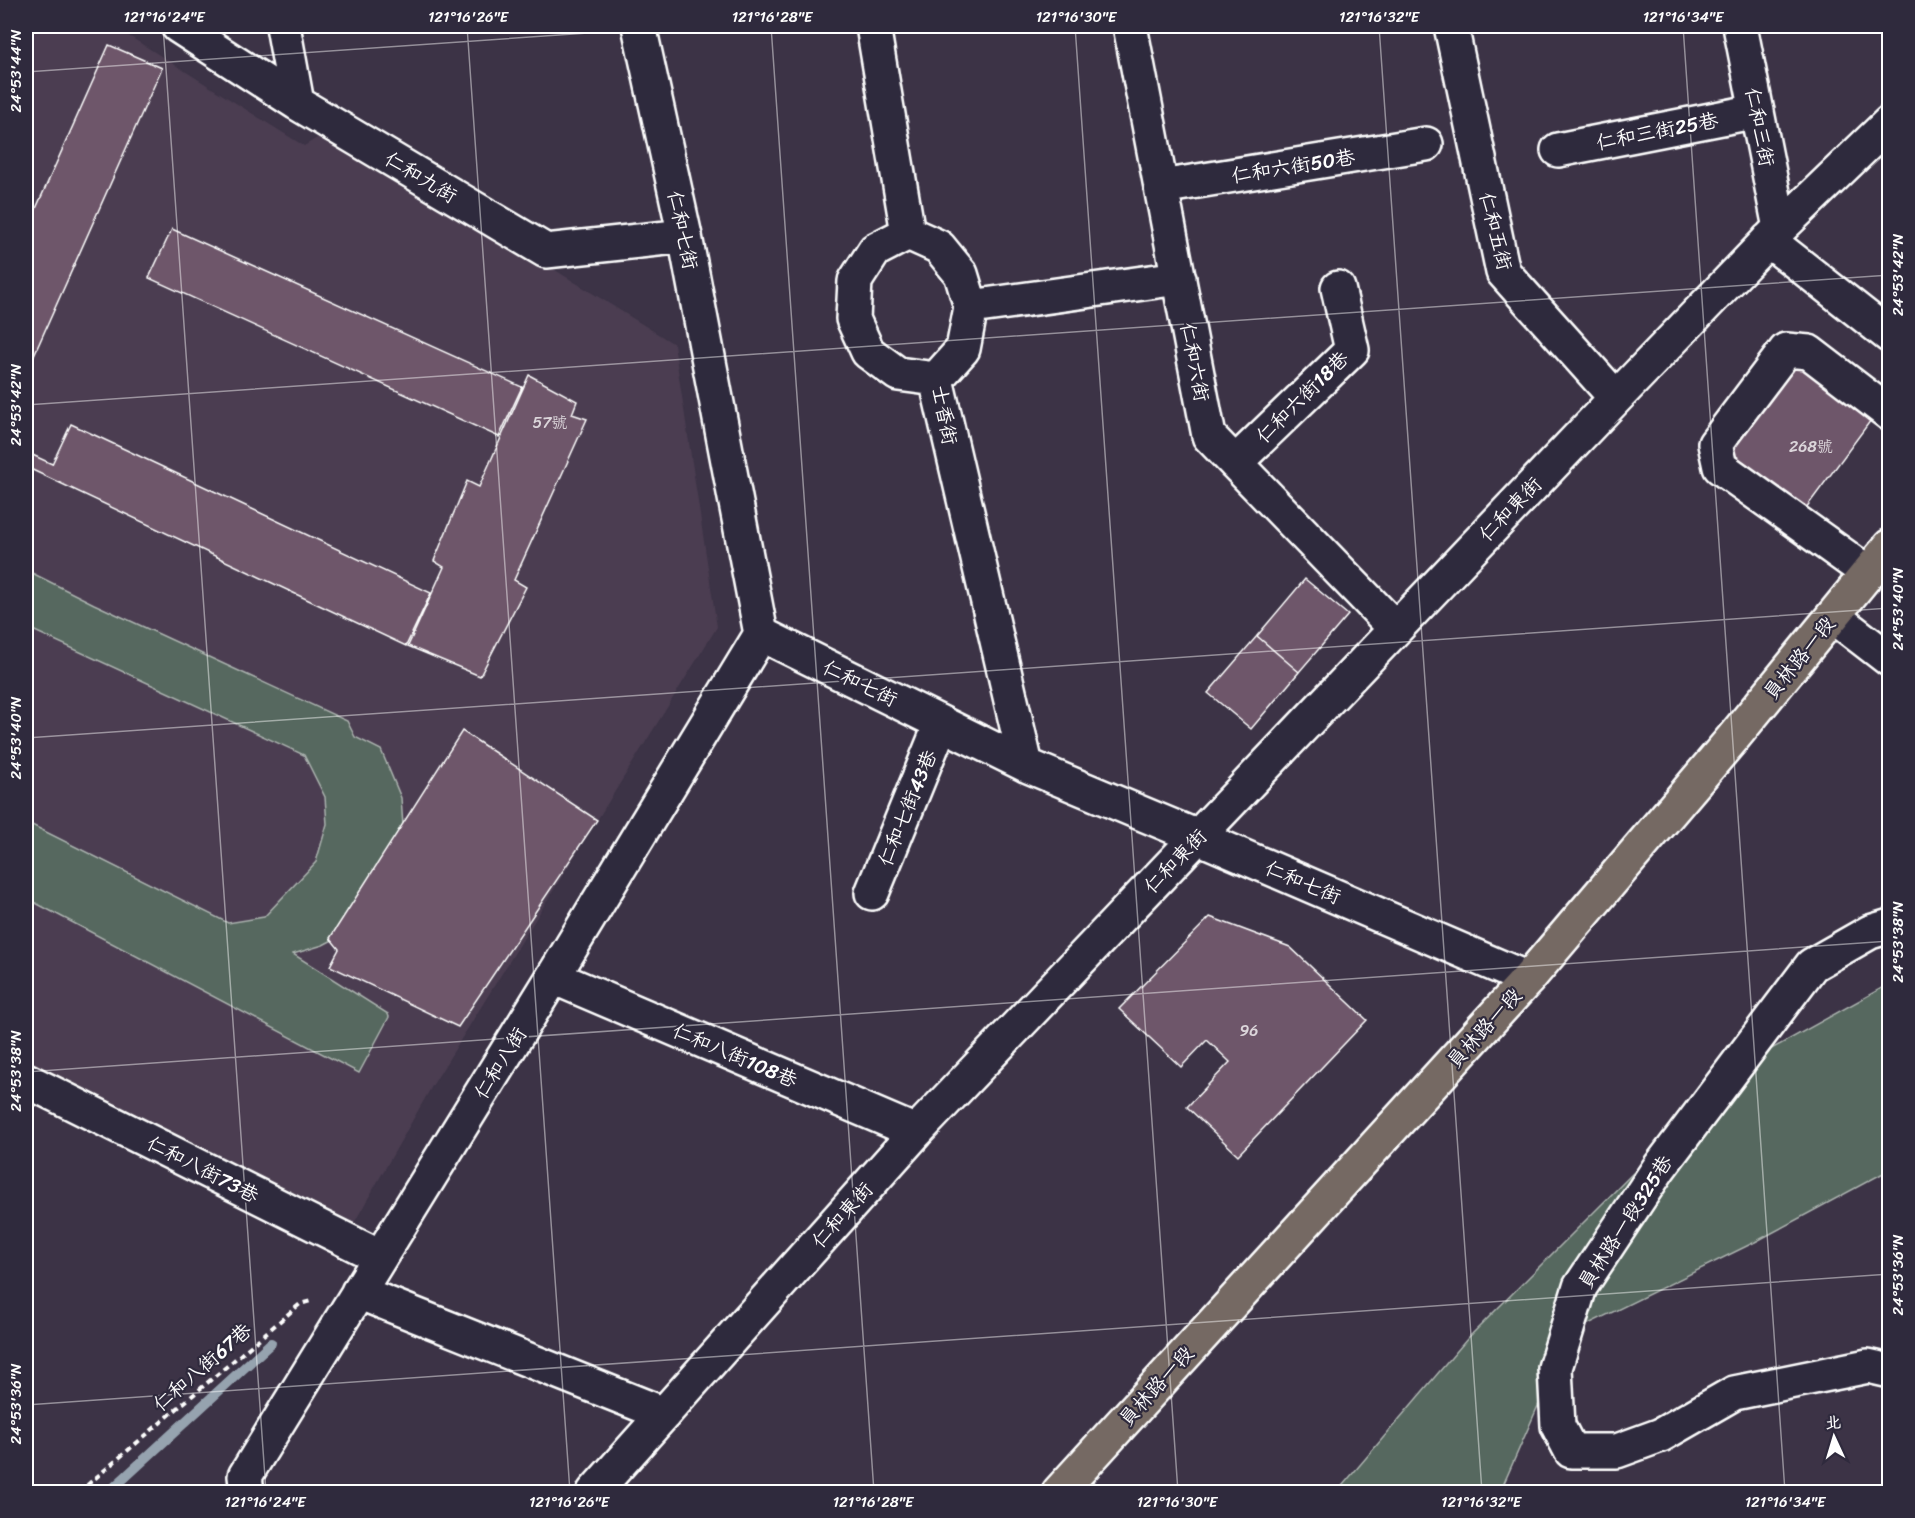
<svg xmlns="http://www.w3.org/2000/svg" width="1915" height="1518" font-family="Sriracha,'LXGW WenKai TC',sans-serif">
	<rect width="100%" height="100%" fill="#3c3346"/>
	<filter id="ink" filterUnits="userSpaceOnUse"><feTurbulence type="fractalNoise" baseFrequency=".0167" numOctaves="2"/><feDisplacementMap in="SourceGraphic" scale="12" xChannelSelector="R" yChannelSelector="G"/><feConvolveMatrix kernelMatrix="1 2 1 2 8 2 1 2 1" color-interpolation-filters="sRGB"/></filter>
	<g filter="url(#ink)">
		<path fill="#4b3e51" d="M26 26H113L304 146 330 130 674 344 717 627 432 1086 345 1239 26 1073Z"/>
		<path fill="#57675f" stroke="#abb3af" stroke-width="1.5" d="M26 570 94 604 347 721 355 737 381 750 401 798 404 840 363 924 323 945 293 954 388 1014 389 1017 359 1073 26 898V822L228 923 264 917 316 862 327 824 325 797 304 755 26 627Z
			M1889 984V1170L1755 1242 1570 1333 1501 1490 1502 1492H1337L1468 1338 1739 1067Z"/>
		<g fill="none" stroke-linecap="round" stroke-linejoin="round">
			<path stroke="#96a3af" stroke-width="10" d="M109 1492 271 1343"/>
		</g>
		<path fill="#6e576a" stroke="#fff" stroke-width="1.5" d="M109 45 162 68 26 373V231Z
			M172 229 522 387 499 437 149 278Z
			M1796 364 1871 420 1806 508 1730 452Z
			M529 375 577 401 572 414 587 419 514 580 526 587 480 676 408 646 444 567 434 561 467 481 479 487Z
			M71 424 431 593 406 646 26 467V452L52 464Z
			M1305 579 1348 615 1299 672 1257 636Z
			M1257 636 1299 672 1251 729 1208 693Z
			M462 731 597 820 458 1027 330 966 339 949 330 938Z
			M1210 917 1290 947 1367 1020 1238 1155 1187 1107 1230 1062 1207 1040 1181 1067 1119 1009Z"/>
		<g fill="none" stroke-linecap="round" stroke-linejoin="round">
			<defs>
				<path id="minor" d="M178 26 297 103 546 251 685 236
					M283 26 297 103
					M639 26 685 236 761 634 1026 765 1198 837 1528 979
					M873 26 908 233
					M1130 26 1209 436 1395 628
					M1451 26 1503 272 1616 398
					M1740 26 1780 228
					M1558 150 1757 111
					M1161 187 1426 144
					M908 233 875 250 855 281 853 319 868 352 898 374 936 379
					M908 233 939 247 961 274 971 307 963 349 936 379
					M1768 240 1890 336
					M971 307 1179 278
					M936 379 1026 765
					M1235 463 1352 350 1338 288
					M1868 573 1720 467 1715 444 1786 350 1809 352 1890 414
					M1833 616 1890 660
					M872 893 941 724
					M1890 926 1870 932 1812 965 1659 1168 1580 1287 1555 1368 1558 1426 1571 1451H1617L1661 1435 1734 1393 1868 1366 1890 1371
					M553 977 916 1132
					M26 1080 380 1257
					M358 1292 664 1414
					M247 1492 245 1476 553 977 761 634
					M594 1492 916 1132 1616 398 1780 228 1890 122"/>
				<path id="major" d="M1059 1492 1528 979 1733 738 1890 546"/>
			</defs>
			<use href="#minor" stroke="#fff" stroke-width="38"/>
			<use href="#major" stroke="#fff" stroke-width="38"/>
			<path stroke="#fff" stroke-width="4" stroke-dasharray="6 4.5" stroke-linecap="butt" d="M79 1492 300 1304 311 1301"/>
			<use href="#minor" stroke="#2f2a3d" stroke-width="33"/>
			<use href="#major" stroke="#756964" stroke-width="33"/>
		</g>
	</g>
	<path fill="none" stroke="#fff" stroke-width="1.5" stroke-opacity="0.45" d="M163 26 266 1492M467 26 570 1492M771 26 874 1492M1075 26 1178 1492M1379 26 1482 1492M1683 26 1785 1492M26 72 690 26M26 405 1890 275M26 738 1890 608M26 1072 1890 941M26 1405 1890 1274"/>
	<g text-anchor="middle" stroke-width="4.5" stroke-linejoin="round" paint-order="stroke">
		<g font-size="16" fill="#dbd5da">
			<text x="550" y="428">57號</text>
			<text x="1811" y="452">268號</text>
			<text x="1249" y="1036">96</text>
		</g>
		<g font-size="20" fill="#fff" stroke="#2f2a3d">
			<text transform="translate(1760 127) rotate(79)" y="7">仁和三街</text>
			<text transform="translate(1657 131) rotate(-11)" y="7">仁和三街25巷</text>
			<text transform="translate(1293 166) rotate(-9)" y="7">仁和六街50巷</text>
			<text transform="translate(421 177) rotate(31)" y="7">仁和九街</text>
			<text transform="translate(683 230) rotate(78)" y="7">仁和七街</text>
			<text transform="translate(1496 231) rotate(76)" y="7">仁和五街</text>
			<text transform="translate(1195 362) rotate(79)" y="7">仁和六街</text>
			<text transform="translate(1302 397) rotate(-45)" y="7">仁和六街18巷</text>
			<text transform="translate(945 415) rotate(79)" y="7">士香街</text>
			<text transform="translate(1510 509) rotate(-46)" y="7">仁和東街</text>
			<text transform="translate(1799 658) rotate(-51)" y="7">員林路一段</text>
			<text transform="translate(860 683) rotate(26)" y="7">仁和七街</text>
			<text transform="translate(907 808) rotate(-68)" y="7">仁和七街43巷</text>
			<text transform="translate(1175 861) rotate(-46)" y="7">仁和東街</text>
			<text transform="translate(1303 882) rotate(23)" y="7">仁和七街</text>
			<text transform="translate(1484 1028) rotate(-48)" y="7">員林路一段</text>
			<text transform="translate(735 1055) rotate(23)" y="7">仁和八街108巷</text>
			<text transform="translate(500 1063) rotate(-58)" y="7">仁和八街</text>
			<text transform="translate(203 1169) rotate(27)" y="7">仁和八街73巷</text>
			<text transform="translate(842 1215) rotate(-48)" y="7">仁和東街</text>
			<text transform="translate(1625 1222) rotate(-57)" y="7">員林路一段325巷</text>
			<text transform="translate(202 1367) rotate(-41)" y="7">仁和八街67巷</text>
			<text transform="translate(1156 1386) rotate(-48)" y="7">員林路一段</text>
		</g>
	</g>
	<rect width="1915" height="1518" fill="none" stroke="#2f2a3d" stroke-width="66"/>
	<g transform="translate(1834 1437) rotate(356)" stroke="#2f2a3d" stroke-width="4.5" paint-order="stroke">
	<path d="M0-4.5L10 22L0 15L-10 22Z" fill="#ffffff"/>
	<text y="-9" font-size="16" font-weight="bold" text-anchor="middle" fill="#ffffff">北</text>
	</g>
	<rect x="33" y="33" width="1849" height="1452" fill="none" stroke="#fff" stroke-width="2"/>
	<g font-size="15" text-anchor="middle" fill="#fff">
		<text x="164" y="22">121°16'24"E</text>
		<text x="468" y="22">121°16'26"E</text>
		<text x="772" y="22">121°16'28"E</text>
		<text x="1076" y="22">121°16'30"E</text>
		<text x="1379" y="22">121°16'32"E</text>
		<text x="1683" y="22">121°16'34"E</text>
		<text transform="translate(16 71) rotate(-90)" y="5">24°53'44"N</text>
		<text transform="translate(1898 275) rotate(-90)" y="5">24°53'42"N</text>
		<text transform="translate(16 405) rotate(-90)" y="5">24°53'42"N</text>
		<text transform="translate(1898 609) rotate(-90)" y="5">24°53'40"N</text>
		<text transform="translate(16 738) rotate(-90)" y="5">24°53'40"N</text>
		<text transform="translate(1898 942) rotate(-90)" y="5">24°53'38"N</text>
		<text transform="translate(16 1071) rotate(-90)" y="5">24°53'38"N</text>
		<text transform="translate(1898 1275) rotate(-90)" y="5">24°53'36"N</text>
		<text transform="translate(16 1404) rotate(-90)" y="5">24°53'36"N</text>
		<text x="265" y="1507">121°16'24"E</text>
		<text x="569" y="1507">121°16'26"E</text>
		<text x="873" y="1507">121°16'28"E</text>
		<text x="1177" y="1507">121°16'30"E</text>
		<text x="1481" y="1507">121°16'32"E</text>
		<text x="1785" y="1507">121°16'34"E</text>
	</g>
</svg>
